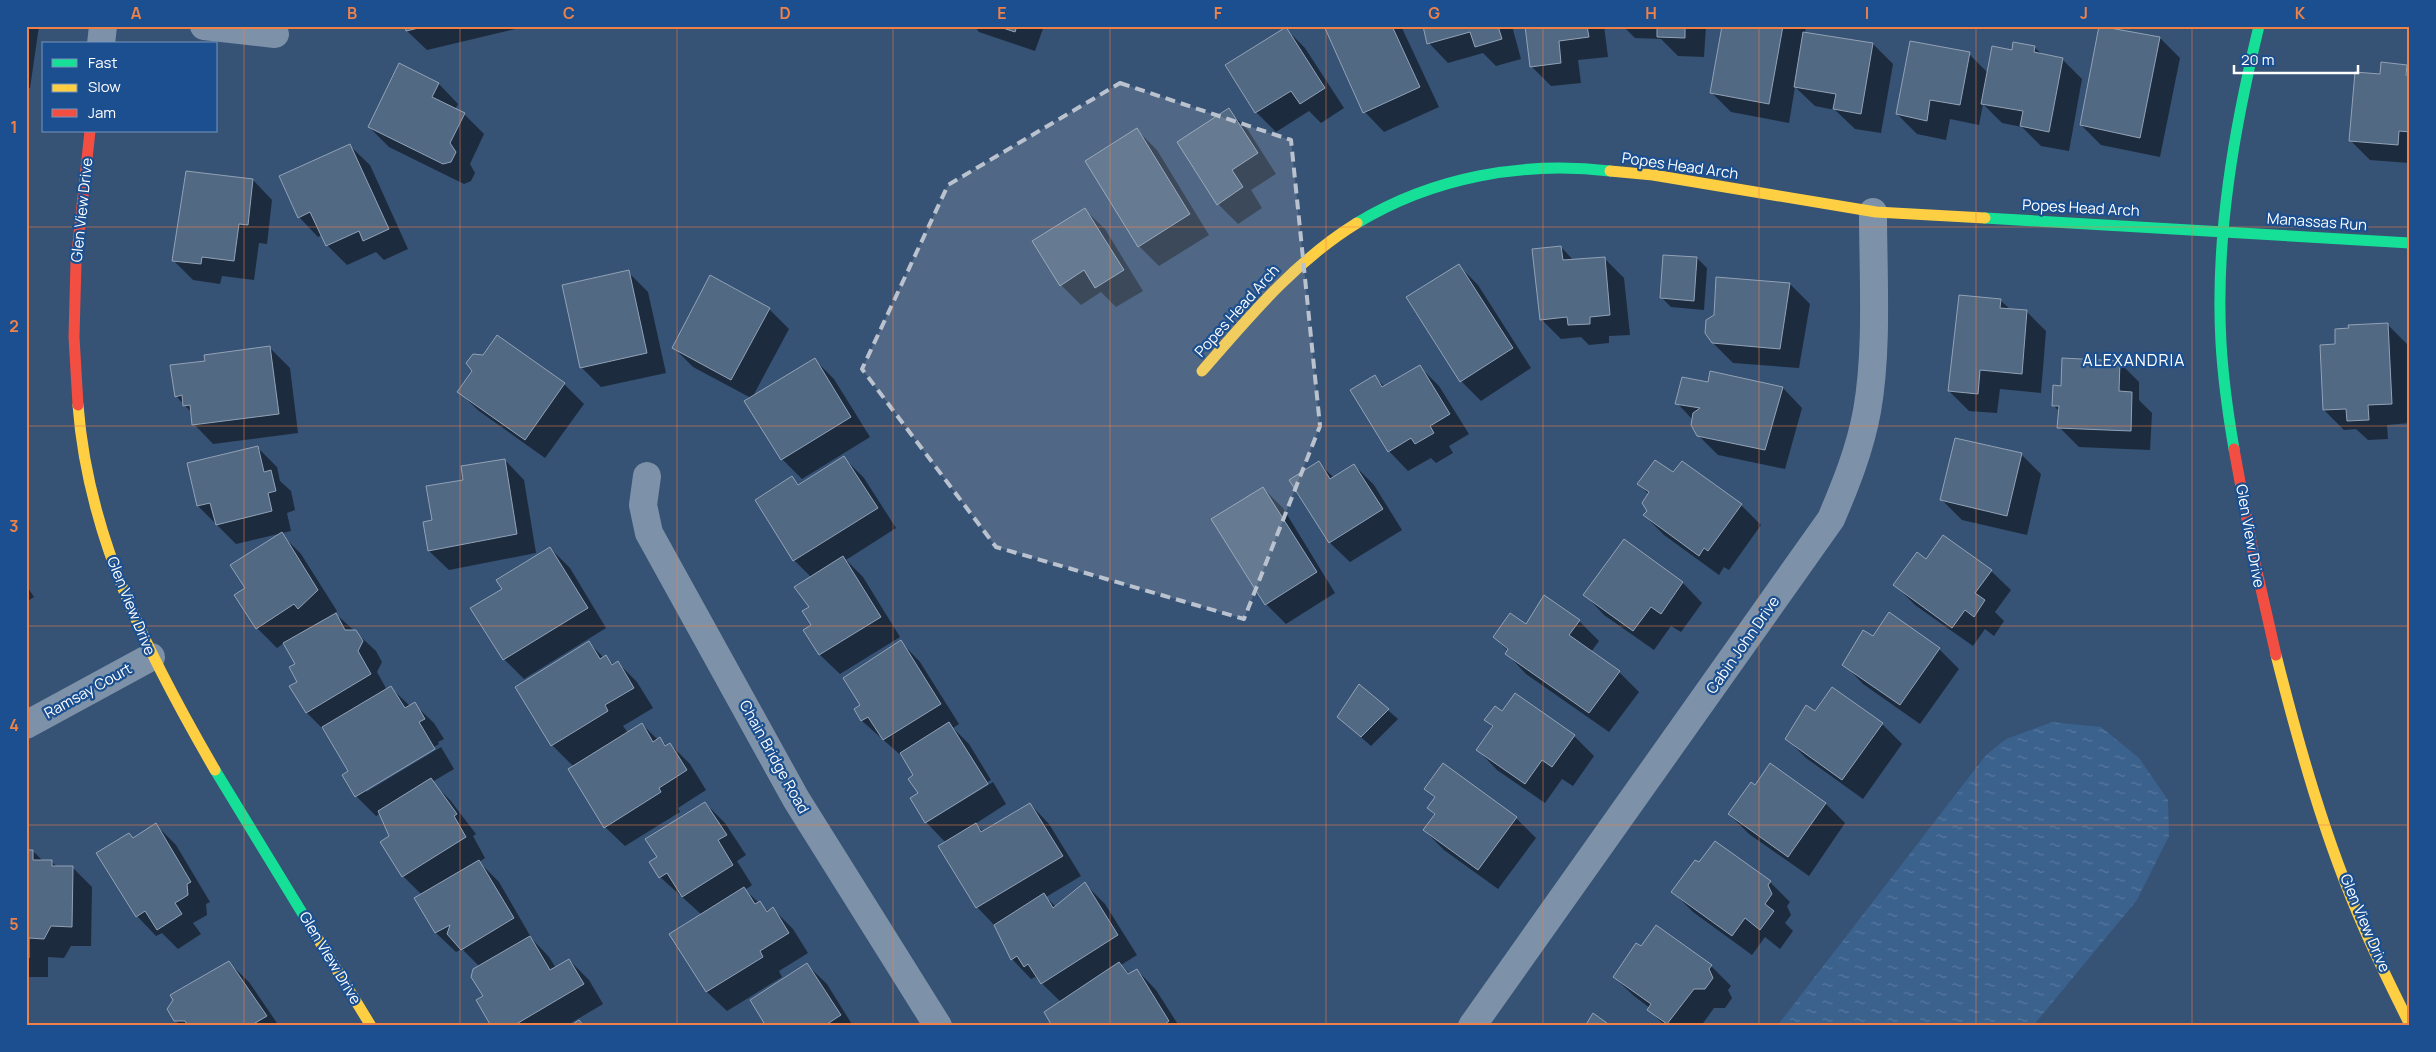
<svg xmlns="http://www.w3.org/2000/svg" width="2436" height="1052" font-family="Manrope,sans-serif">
	<defs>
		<pattern id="water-ripples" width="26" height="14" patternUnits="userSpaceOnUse" patternTransform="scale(1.25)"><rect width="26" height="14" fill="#3b618d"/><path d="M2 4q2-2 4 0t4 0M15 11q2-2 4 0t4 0" fill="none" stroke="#58799e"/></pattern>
	</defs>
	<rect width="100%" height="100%" fill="#365274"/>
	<path fill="url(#water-ripples)" d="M2052 722 2101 727 2139 758 2168 800 2169 836 2137 900 2033 1026H1777L1986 755 2006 739Z"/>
	<path fill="#0007" d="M26 26H39L30 88H26Z
		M406 26H528L427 50 407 31Z
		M974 26H1044L1035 51 979 32Z
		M1325 26H1401L1439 107 1384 132 1365 112Z
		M1424 26H1512L1521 59 1496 66 1483 53 1448 63 1429 43Z
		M1527 26H1604L1608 57 1578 60 1581 83 1551 86 1531 66Z
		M1623 26H1706L1704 57 1678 56 1661 39 1635 38Z
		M1723 26H1806L1805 33 1873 44 1893 64 1881 133 1855 129 1835 110 1815 106 1795 87 1789 123 1731 112 1711 92Z
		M1285 28 1305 48 1344 108 1321 123 1309 111 1276 132 1256 112 1227 66Z
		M2160 38 2180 58 2160 157 2101 145 2081 125Z
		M2034 47 2043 55 2062 59 2082 79 2069 151 2041 146 2022 127 2002 123 1983 104 1979 125 1950 119 1946 140 1917 134 1897 114 1969 54 1988 73 2013 51Z
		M400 65 439 84 458 104 455 110 464 114 484 134 470 164 475 173 471 181 464 184 389 147 369 127Z
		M2406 66 2410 69V163L2370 160 2350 140 2381 75Z
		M1228 110 1248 130 1276 174 1251 190 1262 208 1238 224 1218 204Z
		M1137 130 1157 150 1209 235 1159 266 1139 246Z
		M350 146 370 165 408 249 384 260 376 252 347 265 327 245 322 235 318 237 299 217Z
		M253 180 272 200 267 244 259 243 254 280 222 276 220 284 193 280 173 260Z
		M1085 210 1105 229 1143 291 1116 307 1101 292 1081 305 1061 285Z
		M1561 247 1574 261 1604 258 1624 278 1630 335 1609 336V343L1589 345 1581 337 1561 339 1541 319Z
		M1697 258 1707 268 1704 310 1671 307 1661 297Z
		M1458 265 1478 285 1531 368 1481 401 1461 381Z
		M628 272 648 292 666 373 601 387 581 367Z
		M1790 284 1810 304 1799 368 1733 363 1713 343Z
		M2000 300 2011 310 2026 311 2046 331 2041 393 2000 389 1997 413 1969 411 1949 391Z
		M769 309 789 329 752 398 814 359 834 379 870 437 802 479 782 459 751 398 693 367 673 347Z
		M2387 324 2407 344 2410 423 2387 425 2388 439 2368 440 2356 429 2344 430 2324 410 2337 345Z
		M497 337 564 384 584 404 545 458 479 411 459 392Z
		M270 348 290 368 298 433 213 444 194 424 192 413 176 396 206 362Z
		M2119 362 2139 382V400L2152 413 2150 450 2079 447 2059 427 2060 412 2053 405 2062 387Z
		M1419 366 1439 386 1469 434 1449 446 1453 453 1436 463 1431 458 1408 471 1389 451 1375 377 1385 387Z
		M1709 384 1783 388 1802 408 1785 469 1718 455 1698 435 1693 420 1677 403Z
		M257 447 277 467 280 481 291 491 295 510 287 513 291 531 236 544 198 506Z
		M2021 454 2041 474 2027 535 1962 520 1942 500Z
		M844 458 864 478 896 528 846 560 863 577 900 637 840 674 820 655 805 630 812 625 811 577 794 560 792 477 800 486Z
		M505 460 524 480 536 553 449 570 429 551 433 521 465 481Z
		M1319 463 1334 478 1354 465 1374 485 1402 530 1350 562 1330 543 1291 481Z
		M1682 463 1741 505 1761 525 1729 570 1724 567 1719 575 1664 535 1644 515 1648 511 1649 495 1639 484 1673 474Z
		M1263 488 1283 508 1335 593 1286 624 1266 604Z
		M281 534 301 554 337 611 335 613 376 651 382 662 377 672 387 690 391 688 410 706 414 704 434 723 444 739 438 742 439 744 366 789V792L441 747 454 769 432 782 450 800 476 834 473 836 485 858 479 862 499 882 532 939 549 957 556 968 569 960 589 980 603 1004 566 1026H493L484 996 480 967 462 949 456 952 436 933 416 899 422 895 403 876 382 842 391 837 381 813 376 816 356 796 350 771 327 733 307 713 291 687 299 682 296 664 284 643 277 648 257 628 246 589Z
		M1625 541 1683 583 1702 603 1681 632 1671 626 1654 650 1604 615 1585 595Z
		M550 548 570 568 606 628 524 679 504 659Z
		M1926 561 1991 571 2011 590 1995 612 2004 621 1994 636 1985 629 1973 646 1915 605 1895 585Z
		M26 585 34 597 26 602Z
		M1579 621 1599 641 1591 652 1619 672 1639 692 1609 732 1526 674 1507 654 1508 651 1494 637 1526 626Z
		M1873 637 1939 649 1959 669 1920 724 1863 684 1844 664Z
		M901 642 920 662 959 724 953 728 969 744 991 780 929 818V821L993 782 1006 804 975 824 984 832 1030 804 1049 824 1081 876 1046 897 1056 907 1085 884 1105 904 1137 955 1121 965 1130 974 1137 970 1156 990 1179 1026H1053L1061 1002 1035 977 1031 979 1012 959 996 927 977 907 946 843 926 822 915 775 905 759 862 721 855 709 862 706Z
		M589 643 604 658 606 657 614 665 617 662 637 682 653 708 623 726 628 733 642 724 658 740 660 739 667 746 670 744 690 764 706 790 678 808 680 812 625 846 605 827 574 767 552 745 517 687Z
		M1359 685 1398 719 1371 746 1338 717Z
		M1816 712 1882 724 1902 744 1863 799 1806 758 1787 739Z
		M1503 713 1574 736 1594 756 1573 786 1562 779 1545 803 1497 770 1478 750 1493 728 1486 720Z
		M1771 765 1826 804 1845 823 1809 876 1749 834 1729 814 1755 787Z
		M1426 789 1516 818 1536 838 1498 889 1444 850 1424 830 1435 815 1428 808 1435 798Z
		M705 803 725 823 746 855 737 861 752 885 745 890 769 912 773 909 793 929 808 953 779 971 782 977 727 1011 707 992 671 934 702 915 660 877 658 857Z
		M156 825 176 845 210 902 206 904 207 915 193 923 201 934 178 949 162 933 156 936 137 916 134 839Z
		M26 851H33L43 861 52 862 57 867H72L92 887 91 946H71L64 958 48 957V977H26Z
		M1770 882 1790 902 1787 906 1791 915 1785 923 1793 931 1780 949 1765 937 1752 955 1693 912 1673 892Z
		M1641 948 1711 966 1731 986 1728 990 1732 998 1725 1008H1714L1701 1026H1665L1649 1010 1650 1008 1634 996 1614 977Z
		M229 963 249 982 279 1026H181L175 1020Z
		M807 965 827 984 853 1026H761Z"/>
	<path fill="#526984" stroke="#92a2b6" d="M405 26H427L406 31Z
		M997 26H1017L1015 32Z
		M1324 26H1392L1420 87 1363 113Z
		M1423 26H1498L1502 39 1475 47 1470 32 1427 44Z
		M1525 26H1587L1589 37 1559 41 1561 63 1530 67Z
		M1657 26H1685V38L1657 37Z
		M1722 26H1783L1769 104 1710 93Z
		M2099 26 2160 37 2140 138 2080 125Z
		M1286 27 1325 88 1300 104 1291 91 1255 113 1225 65Z
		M1803 32 1873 43 1861 114 1833 109 1836 94 1794 87Z
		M1910 41 1970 52 1960 105 1930 100 1927 121 1896 114Z
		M2013 42 2035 46 2034 52 2063 58 2049 132 2020 126 2023 111 1981 104 1992 46 2012 50Z
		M2381 62 2407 65 2406 75H2410V132L2399 131 2398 145 2349 141 2355 72 2380 74Z
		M399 63 439 83 432 97 465 113 450 143 456 152 451 162 443 164 368 127Z
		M1229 108 1258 153 1232 170 1243 187 1217 205 1177 142Z
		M1137 128 1190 214 1138 247 1085 161Z
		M350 144 389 229 363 241 359 231 326 246 310 212 298 218 279 176Z
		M186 171 253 179 248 225 239 224 234 261 202 257 201 264 172 261Z
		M1085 208 1124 270 1095 288 1084 270 1060 286 1032 241Z
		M1561 246 1563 260 1605 257 1610 315 1590 317V324L1568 325 1567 317 1540 320 1532 249Z
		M1663 255 1697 257 1694 301 1660 298Z
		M1459 264 1513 348 1460 382 1406 297Z
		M629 270 647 353 580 368 562 285Z
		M710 275 770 308 731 380 672 348Z
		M1716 277 1790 283 1780 349 1712 343 1705 333 1706 320 1714 315Z
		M1959 295 2001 299 2000 308 2027 310 2022 374 1980 370 1978 394 1948 391Z
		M2388 323 2392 404 2368 405 2369 420 2347 421 2346 409 2323 410 2320 345 2335 344V329L2349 328 2348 325Z
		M497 335 565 383 525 440 457 392 472 371 466 363 473 354 483 355Z
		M270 346 279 414 192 425 190 405 183 406 182 395 175 397 170 365 205 361 204 355Z
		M815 358 851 417 781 460 744 401Z
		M2062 358 2120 361 2119 391 2132 392 2131 431 2057 428 2059 406H2052L2053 385 2061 386Z
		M1420 365 1450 414 1430 426 1434 433 1415 444 1411 438 1388 452 1350 390 1375 375 1382 387Z
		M1710 371 1783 387 1765 450 1697 436 1691 425 1693 413 1700 408 1675 404 1682 377 1708 382Z
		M1955 438 2022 453 2007 516 1940 500Z
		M258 446 264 472 271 470 276 491 268 493 272 511 216 525 210 503 197 506 187 463Z
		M844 456 878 508 793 561 755 500 792 476 798 485Z
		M505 459 517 534 428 551 423 522 432 520 426 486 463 480 461 466Z
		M1655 460 1673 472 1682 461 1742 504 1708 551 1704 548 1699 556 1643 515 1647 511 1642 503 1649 492 1637 484Z
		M1319 461 1330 479 1354 464 1383 509 1329 543 1289 480Z
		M1263 487 1317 572 1265 605 1211 519Z
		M282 532 318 590 298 609 294 604 256 629 234 595 245 588 230 565Z
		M1943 535 1992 570 1975 593 1985 600 1974 617 1965 610 1952 628 1893 585 1917 552 1926 559Z
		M1624 539 1683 582 1661 614 1651 607 1633 631 1583 595Z
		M550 547 588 608 503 660 470 608 502 589 496 580Z
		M843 556 881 617 819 655 803 630 811 625 802 611 809 607 794 587Z
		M1544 595 1580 620 1569 635 1620 671 1589 713 1505 654 1508 649 1493 637 1510 613 1526 624Z
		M1889 612 1940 648 1900 705 1842 665 1863 630 1873 636Z
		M336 613 345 630H356L363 641 358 651 371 674 306 713 289 686 297 682 289 667 295 664 283 643Z
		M901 640 941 704 883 740 868 717 861 721 854 709 860 705 843 678Z
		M589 641 600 659 606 655 612 665 618 661 634 688 605 705 608 711 551 746 515 687Z
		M1359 684 1389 709 1361 737 1337 717Z
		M391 686 405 708 415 702 425 719 419 722 435 749 355 797 342 775 348 771 322 727Z
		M1832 687 1883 723 1842 780 1785 739 1806 705 1815 711Z
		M1515 693 1575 735 1552 767 1542 760 1525 784 1476 750 1493 726 1484 720 1495 706 1502 711Z
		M949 722 988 784 925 823 910 798 918 793 908 779 913 775 900 753Z
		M642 723 653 742 660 737 665 746 670 743 687 770 659 788 661 792 604 828 568 769Z
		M1443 763 1517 817 1478 870 1423 830 1435 814 1427 808 1435 797 1424 789Z
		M1770 763 1826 803 1788 857 1728 814 1751 782 1755 785Z
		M431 778 457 814 454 816 466 837 402 877 380 842 389 836 378 811Z
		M705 802 727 835 718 840 733 865 682 897 667 873 659 878 649 862 657 857 645 839Z
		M1030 803 1063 856 976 908 938 846 976 823 981 832Z
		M156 823 191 882 187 884 188 895 175 903 182 914 157 930 145 911 136 917 96 853 129 833 133 838Z
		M1715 841 1771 881 1768 885 1772 894 1765 904 1774 911 1760 930 1745 918 1732 936 1671 892 1695 860 1699 862Z
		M26 850H33V860H52V866H73L72 927 51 926 44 939 29 938V958H26Z
		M479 860 514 918 461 950 447 934 450 925 435 933 414 898Z
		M1085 882 1118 935 1041 984 1028 964 1024 967 1017 956 1011 960 994 925 1044 893 1053 908Z
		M744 887 755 904 760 901 767 912 773 907 789 933 760 951 763 957 706 992 669 934Z
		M1656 925 1712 965 1709 969 1713 978 1705 989H1694L1667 1024 1647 1010 1651 1004 1613 977 1636 943 1641 946Z
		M530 936 550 970 569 959 584 984 513 1026H491L476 1000 483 996 471 977 473 969Z
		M229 961 267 1016 250 1026H188L185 1021H174L167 1009 173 1000 170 995Z
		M1119 962 1128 974 1137 969 1169 1021 1162 1026H1052L1044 1012Z
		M807 963 841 1015 824 1026H759L764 1023 750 1000Z
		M1593 1013 1611 1026H1585Z
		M579 1020 584 1026H570Z"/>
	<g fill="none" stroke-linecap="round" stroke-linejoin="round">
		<path stroke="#7d92a8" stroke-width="28" d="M204 26 275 34
			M101 44 103 26
			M647 476 643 505 649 533 796 799 938 1026
			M26 725 151 657
			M1472 1026 1831 519C1846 484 1860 449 1867 411 1878 350 1873 274 1873 212"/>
		<path stroke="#16e098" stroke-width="11" d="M1985 218 2410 243
			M1357 223C1433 177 1522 161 1610 171
			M2234 449C2228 414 2223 378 2221 343 2215 236 2234 129 2259 26
			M215 770 315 934"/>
		<path stroke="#ffcf43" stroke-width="11" d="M1610 171 1653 175 1876 212 1985 218
			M1202 371C1250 316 1294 262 1357 223
			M78 405C88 539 149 656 215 770
			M2276 655C2299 746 2325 839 2363 926 2377 959 2394 992 2410 1025
			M315 934 371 1026"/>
		<path stroke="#f24e42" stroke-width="11" d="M78 405 74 337 76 262 90 131
			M2234 449 2254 558 2276 655"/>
	</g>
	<path fill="#b9c2ce" fill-opacity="0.2" stroke="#b9c2ce" stroke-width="4" stroke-dasharray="10 6" stroke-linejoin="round" d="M1120 83 1291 140 1320 426 1244 619 996 547 862 369 948 185Z"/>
	<path fill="none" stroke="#ee8249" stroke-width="1" stroke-opacity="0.55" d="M244 26V1026M460 26V1026M677 26V1026M893 26V1026M1110 26V1026M1326 26V1026M1543 26V1026M1759 26V1026M1976 26V1026M2192 26V1026M26 227H2410M26 426H2410M26 626H2410M26 825H2410"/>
	<g text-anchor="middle" stroke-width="4.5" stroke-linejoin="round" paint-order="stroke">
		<g font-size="15" fill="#fff" stroke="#1b4f8f">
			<text transform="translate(1680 166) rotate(8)" y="5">Popes Head Arch</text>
			<text transform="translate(2081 208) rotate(3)" y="5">Popes Head Arch</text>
			<text transform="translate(82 210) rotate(-84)" y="5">Glen View Drive</text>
			<text transform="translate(2317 222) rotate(4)" y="5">Manassas Run</text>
			<text transform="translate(1237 311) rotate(-48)" y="5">Popes Head Arch</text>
			<text transform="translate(2250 536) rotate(80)" y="5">Glen View Drive</text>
			<text transform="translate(131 606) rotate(68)" y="5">Glen View Drive</text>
			<text transform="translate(1743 645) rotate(-55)" y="5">Cabin John Drive</text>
			<text transform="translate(88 691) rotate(-29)" y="5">Ramsay Court</text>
			<text transform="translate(774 757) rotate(61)" y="5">Chain Bridge Road</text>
			<text transform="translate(2365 923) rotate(67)" y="5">Glen View Drive</text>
			<text transform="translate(330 958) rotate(59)" y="5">Glen View Drive</text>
		</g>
		<g font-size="16" letter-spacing="1" fill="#fff" stroke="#1b4f8f">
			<text x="2134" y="366">ALEXANDRIA</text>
		</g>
	</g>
	<rect width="2436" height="1052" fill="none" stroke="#1b4f8f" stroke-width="55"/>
	<rect x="42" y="42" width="175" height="90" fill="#1b4f8f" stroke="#7695bc"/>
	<rect x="52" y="59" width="25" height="8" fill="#16e098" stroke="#7695bc"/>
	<text x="88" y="68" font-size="15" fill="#ffffff">Fast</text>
	<rect x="52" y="84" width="25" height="8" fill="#ffcf43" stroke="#7695bc"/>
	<text x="88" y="92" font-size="15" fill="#ffffff">Slow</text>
	<rect x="52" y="109" width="25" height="8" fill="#f24e42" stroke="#7695bc"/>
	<text x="88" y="118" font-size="15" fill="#ffffff">Jam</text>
	<path d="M2234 65v8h124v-8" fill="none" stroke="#ffffff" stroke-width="2.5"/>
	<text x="2241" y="65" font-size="15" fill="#ffffff" stroke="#1b4f8f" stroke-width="4" paint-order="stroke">20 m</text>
	<rect x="28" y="28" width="2380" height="996" fill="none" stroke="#ee8249" stroke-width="2"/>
	<g font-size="16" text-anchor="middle" font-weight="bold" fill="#ee8249">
		<text x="136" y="19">A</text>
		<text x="352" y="19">B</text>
		<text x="569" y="19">C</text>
		<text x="785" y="19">D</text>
		<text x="1002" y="19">E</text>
		<text x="1218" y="19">F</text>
		<text x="1434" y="19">G</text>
		<text x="1651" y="19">H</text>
		<text x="1867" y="19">I</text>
		<text x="2084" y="19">J</text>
		<text x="2300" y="19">K</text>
		<text x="14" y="133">1</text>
		<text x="14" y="332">2</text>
		<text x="14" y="532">3</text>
		<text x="14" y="731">4</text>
		<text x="14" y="930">5</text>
	</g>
</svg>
